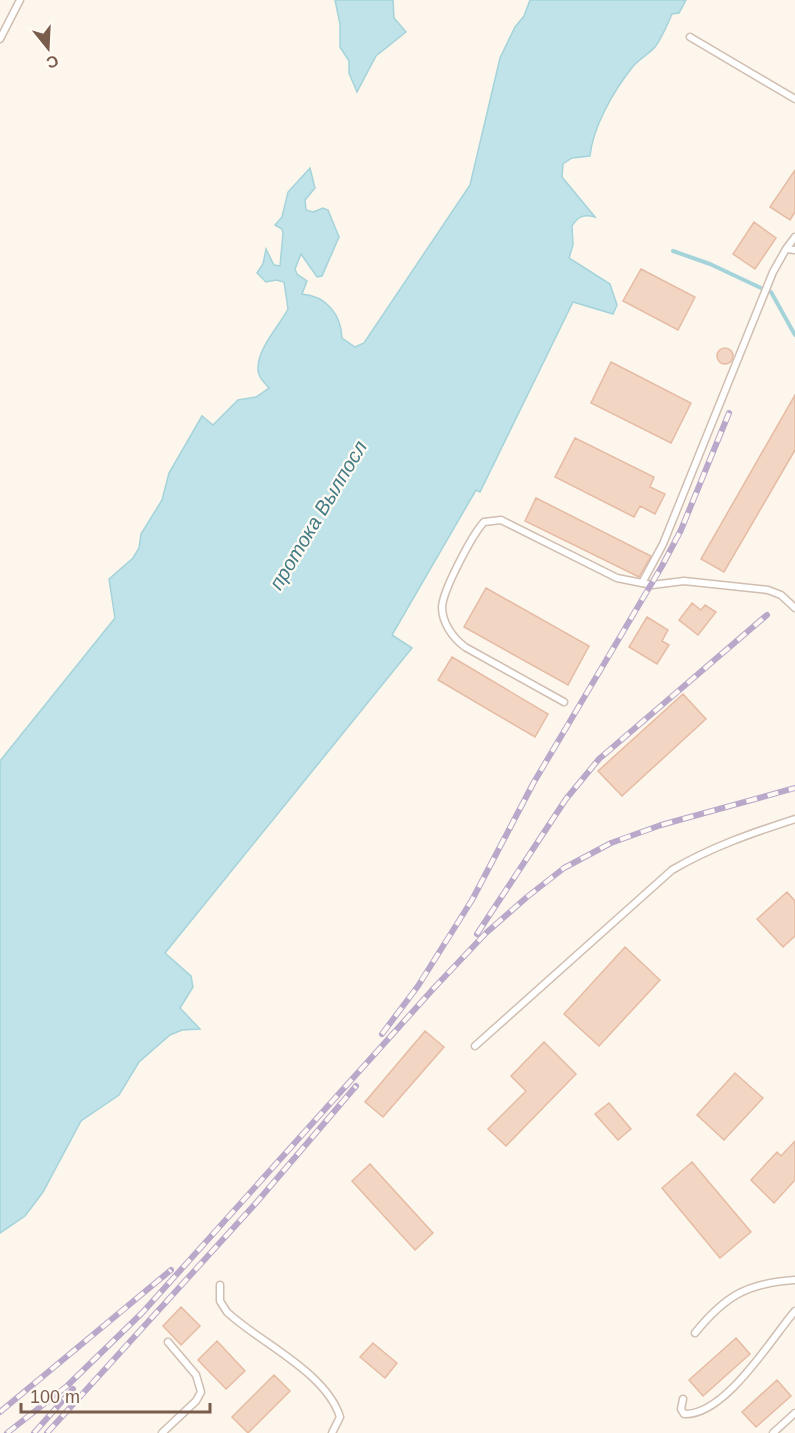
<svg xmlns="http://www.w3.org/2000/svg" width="795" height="1433" font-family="Helvetica,sans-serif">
	<rect width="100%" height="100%" fill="#fdf6ec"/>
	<path fill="#bfe3e8" stroke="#a5d3da" stroke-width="1.5" d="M335 0H393L394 18 406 32 376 56 357 92 349 73V61L340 47V24Z
		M530 0H686L679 13 672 14C667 25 662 38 655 47 648 55 637 60 631 69 613 92 593 127 590 156L572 158 563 164 562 177 595 217C584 214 578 216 572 226L573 245 569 258 610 284 617 305 613 314 573 302 480 492 476 490 392 635 412 648 165 953 191 976 193 987 180 1008 200 1029 182 1030 170 1035 139 1062 119 1095 81 1121 43 1192 25 1216 0 1233V761L115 618 109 579 133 558 139 548 141 534 162 500 169 473 202 416 213 425 238 400 256 397 269 388C264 382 257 376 258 368 258 348 279 326 288 309L284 282 276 280 266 282 257 273 263 264 266 249 274 265 280 266 283 233 282 229 275 225 282 217 288 192 310 168 315 188 305 200 306 210 313 212 323 208 328 210 339 237 322 276 317 277 301 254 295 269 297 274 307 281 302 294C326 296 341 314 342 338L355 347 364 343 470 185 500 58 515 27 524 16Z"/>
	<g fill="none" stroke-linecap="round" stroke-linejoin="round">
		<path stroke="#a5d3da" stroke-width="4" d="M673 251 710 264 761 288
			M771 292 795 335"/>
	</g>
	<path fill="#f3d5c3" stroke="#e6bba3" stroke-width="1.5" d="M795 170V212L790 220 770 207Z
		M754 222 776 238 755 269 733 254Z
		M641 269 695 297 678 330 623 301Z
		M717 356a8 8 0 1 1 16 0a8 8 0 1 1-16 0Z
		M611 362 691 403 671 443 591 403Z
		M795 395V450L724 572 701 559Z
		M575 438 654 477 650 487 665 494 655 514 640 506 634 517 555 477Z
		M536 498 651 556 639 577 525 521Z
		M486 588 589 646 568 685 464 627Z
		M692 603 701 610 705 605 716 612 698 635 679 620Z
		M647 617 668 630 662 641 669 645 657 664 629 647Z
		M452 657 548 714 535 737 438 680Z
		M683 694 706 719 622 796 598 771Z
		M787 892 795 901V936L783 947 757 919Z
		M625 947 660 980 599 1046 564 1014Z
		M425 1031 444 1047 383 1117 365 1102Z
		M544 1042 576 1074 506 1146 488 1129 526 1091 511 1076Z
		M735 1073 763 1098 724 1140 697 1115Z
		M609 1103 631 1129 618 1140 595 1114Z
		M795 1141V1180L774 1203 751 1180 777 1152 781 1156Z
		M692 1162 751 1232 720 1258 662 1188Z
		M370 1164 433 1233 415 1250 352 1181Z
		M181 1307 200 1326 181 1345 163 1326Z
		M736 1338 750 1354 703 1396 689 1380Z
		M217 1341 245 1371 226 1389 198 1360Z
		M373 1343 397 1363 385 1378 360 1357Z
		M274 1375 290 1391 248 1433 232 1417Z
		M777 1380 791 1396 756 1427 742 1412Z"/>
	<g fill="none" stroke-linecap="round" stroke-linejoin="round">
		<defs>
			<path id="lane" d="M690 37 795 99
				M0 39 20 0
				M786 249 795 237
				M642 583 663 544 773 272 786 249 795 250
				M564 702 465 647C453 638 442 623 442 607 443 590 472 535 484 522L501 520 617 578 652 585 684 581 768 590 781 595 795 608
				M475 1046 672 870C711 847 752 833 795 819
				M220 1285V1301L227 1312C260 1343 326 1372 340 1417L332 1433
				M695 1333C725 1296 747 1283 795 1280
				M683 1399 681 1409 684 1414C725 1416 771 1339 795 1311
				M162 1433 196 1401 201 1392 196 1375 168 1342
				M773 1433 795 1413"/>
		</defs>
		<use href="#lane" stroke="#d1beb0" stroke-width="9"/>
		<use href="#lane" stroke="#fff" stroke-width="6"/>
		<defs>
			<path id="rail" d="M477 934 566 799 599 759 767 615
				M382 1034 418 986 472 900 534 782 662 566 681 530 729 413
				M0 1412 171 1270
				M7 1433 67 1386 142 1313 434 988 486 933 527 897 564 868 611 843 661 825 795 788
				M34 1433 73 1389
				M47 1433 256 1203 356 1086"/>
		</defs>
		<use href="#rail" stroke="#b9a8c9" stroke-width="6"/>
		<use href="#rail" stroke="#fffaf3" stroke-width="4" stroke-dasharray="11" stroke-linecap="butt"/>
	</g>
	<g text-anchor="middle" stroke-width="4.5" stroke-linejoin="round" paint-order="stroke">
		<g font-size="20" font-style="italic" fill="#437c86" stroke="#fffaf3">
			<text transform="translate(318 515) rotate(-59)" y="7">протока Вылпосл</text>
		</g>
	</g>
	<g transform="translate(48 48) rotate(162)" stroke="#fffaf3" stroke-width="4.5" paint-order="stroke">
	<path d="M0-4.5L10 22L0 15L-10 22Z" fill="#7a5c4d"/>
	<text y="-9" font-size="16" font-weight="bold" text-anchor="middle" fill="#7a5c4d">С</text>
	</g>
	<path d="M21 1403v9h189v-9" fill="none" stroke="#7a5c4d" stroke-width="3"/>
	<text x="30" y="1403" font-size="18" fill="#7a5c4d" stroke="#fffaf3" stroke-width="4.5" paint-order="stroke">100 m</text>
</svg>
